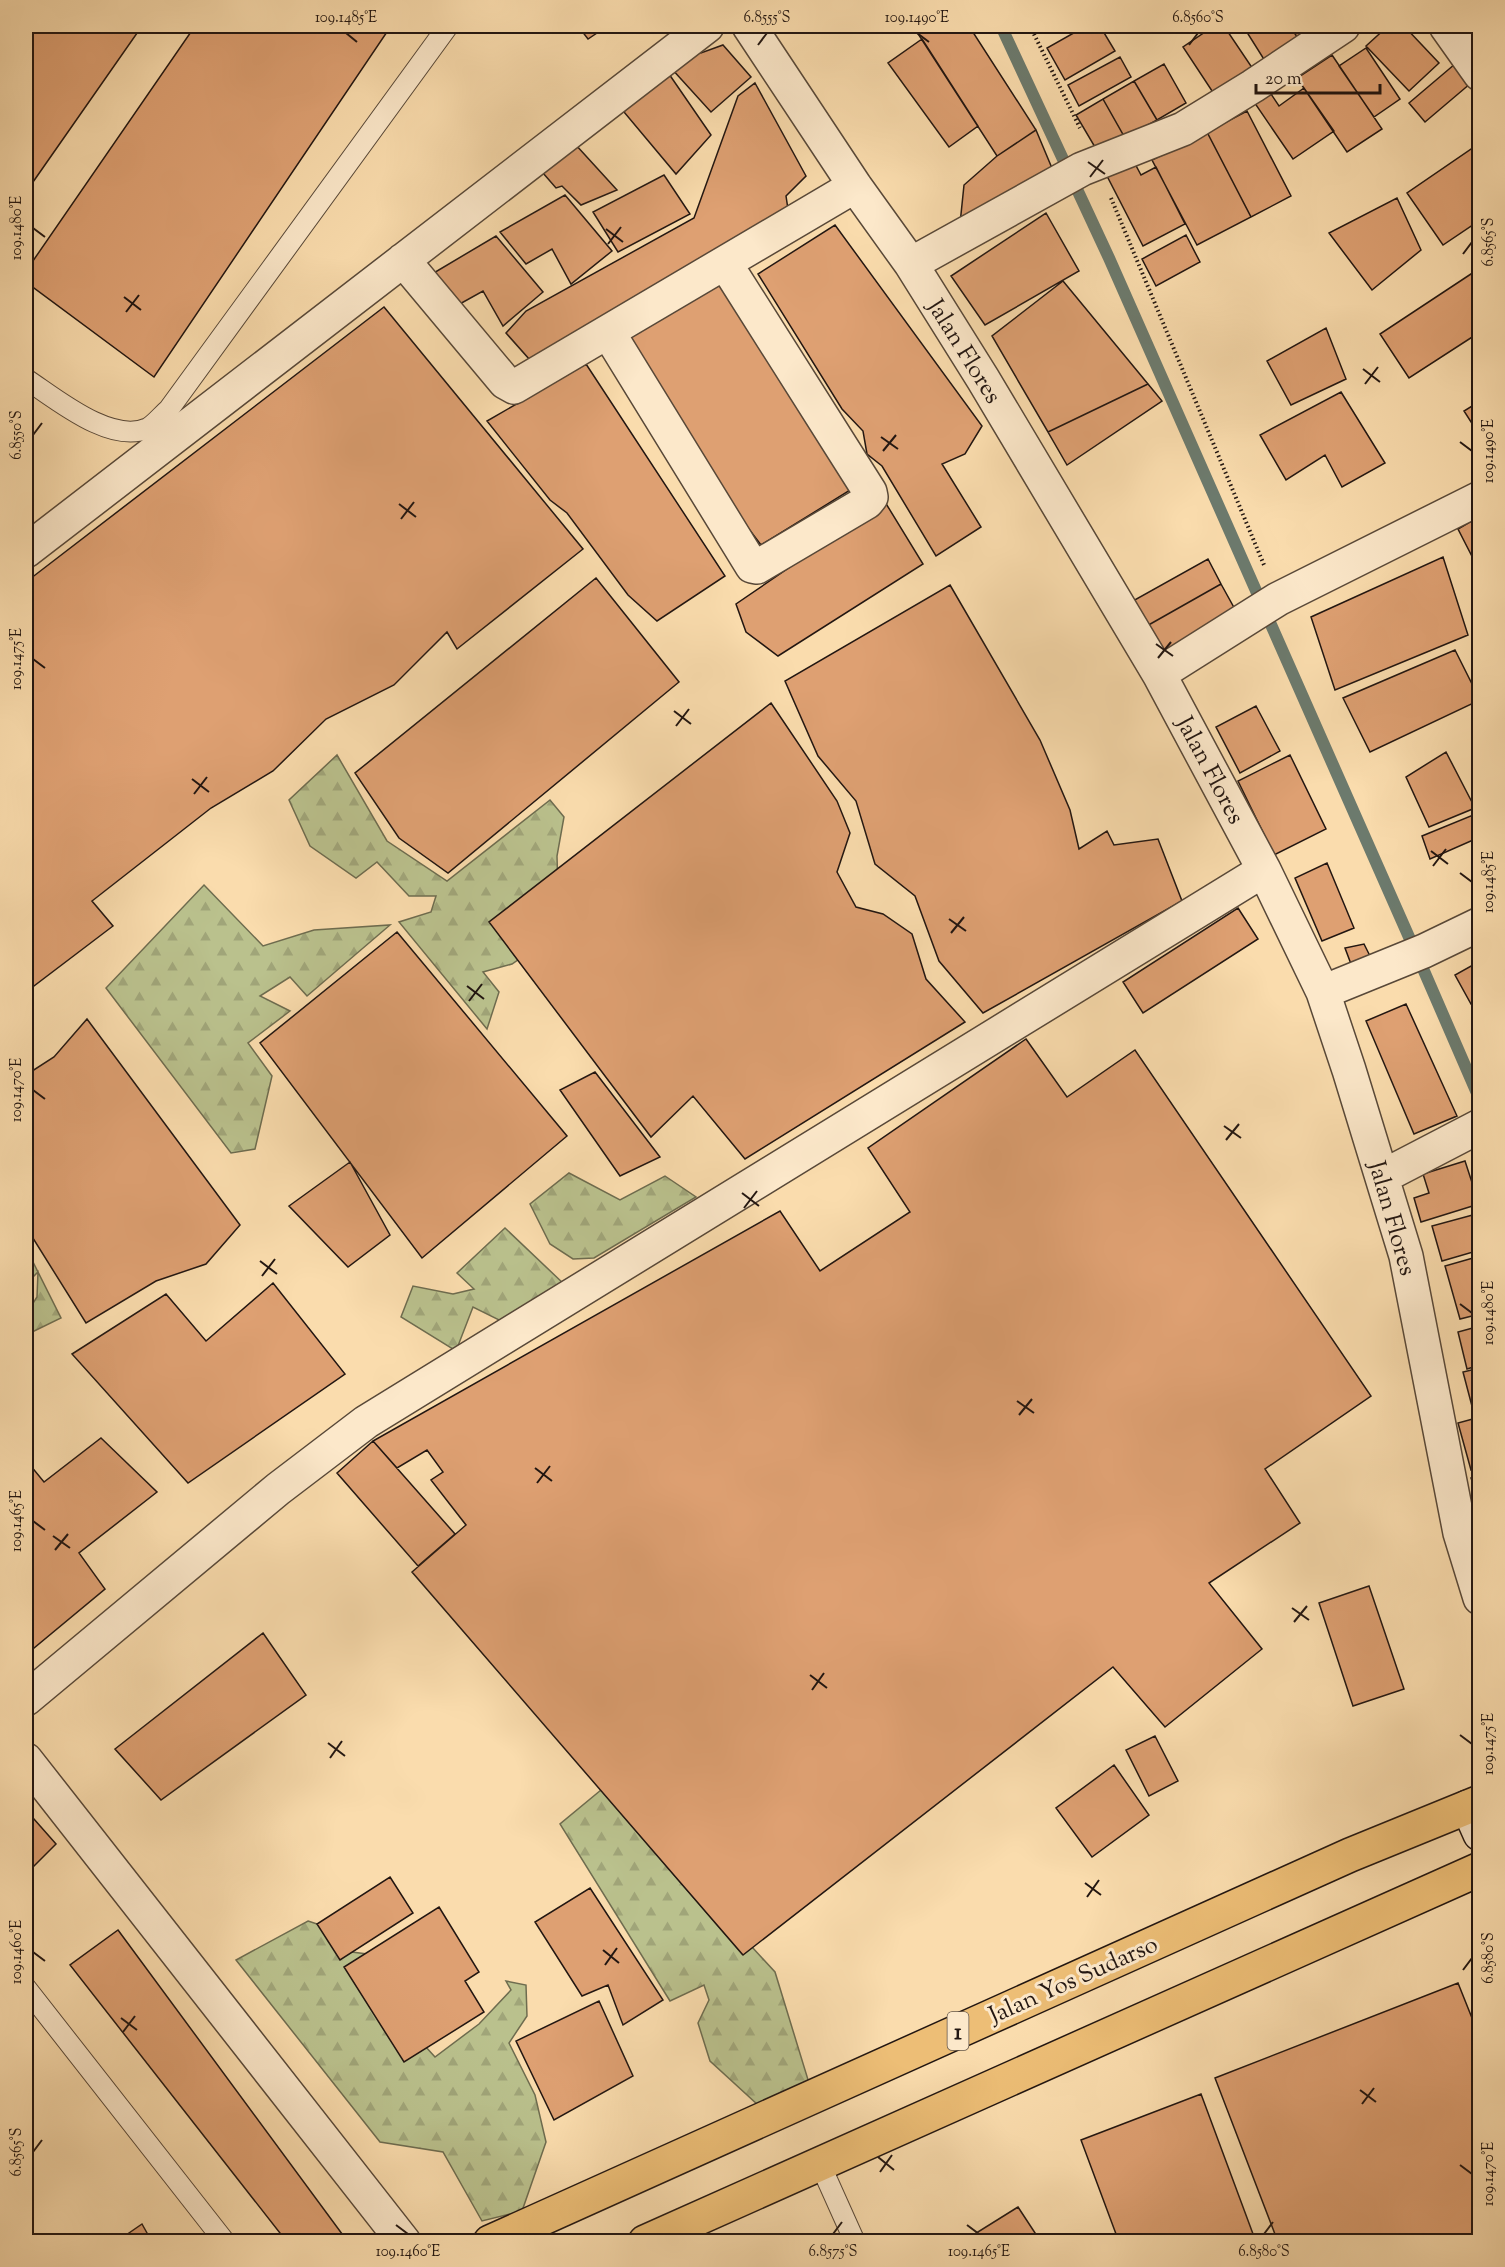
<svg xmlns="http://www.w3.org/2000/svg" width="1505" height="2267" font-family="'Sorts Mill Goudy',serif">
	<defs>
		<pattern id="forest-firs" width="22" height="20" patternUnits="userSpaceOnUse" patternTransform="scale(1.5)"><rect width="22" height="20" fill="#bac18d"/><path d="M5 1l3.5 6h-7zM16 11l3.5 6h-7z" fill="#a0a579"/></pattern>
	</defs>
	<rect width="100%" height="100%" fill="#fadcad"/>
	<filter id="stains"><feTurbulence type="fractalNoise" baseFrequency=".00333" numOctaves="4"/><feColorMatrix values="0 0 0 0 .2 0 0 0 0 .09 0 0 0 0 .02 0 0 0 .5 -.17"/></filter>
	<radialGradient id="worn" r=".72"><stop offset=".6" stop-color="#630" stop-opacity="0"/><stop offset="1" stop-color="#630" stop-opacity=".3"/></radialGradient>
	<path fill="url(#forest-firs)" stroke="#6e6c4f" stroke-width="1.5" d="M337 755 387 841 447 881 550 800 564 817 557 856 559 931 512 964 483 972 499 992 487 1029 399 922 431 912 436 896H409L377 862 356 878 310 846 289 800Z
		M204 885 263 946 314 930 390 925 307 996 290 977 260 996 290 1011 248 1043 272 1076 255 1149 231 1153 106 988Z
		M569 1173 620 1200 665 1176 696 1197 594 1258 573 1259 550 1244 530 1204Z
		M505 1228 565 1285 501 1321 473 1307 456 1351 401 1317 413 1286 453 1294 474 1289 457 1273Z
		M26 1248 61 1318 26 1335V1314L37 1297 38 1272 26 1284Z
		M601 1790 742 1954 752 1947 775 1972 813 2096 770 2116 710 2061 698 2023 709 2000 704 1985 670 2001 560 1824Z
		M308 1921 317 1924 339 1922 344 1951 375 1955 415 2035 435 2057 479 2024 511 1990 506 1981 526 1985 527 2016 509 2043 535 2095 546 2142 522 2211 482 2221 443 2152 380 2142 236 1960Z"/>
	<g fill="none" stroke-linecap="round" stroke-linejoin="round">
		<path stroke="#6c7a6d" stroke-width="12" d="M1001 26 1109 258 1424 971 1480 1100"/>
	</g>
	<path fill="#dea072" stroke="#221611" stroke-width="1.5" d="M26 26H142L26 192Z
		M195 26H391L154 377 26 282V271Z
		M578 26H605L606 27 588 39Z
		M913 26H969L1036 130 997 156Z
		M1086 26H1100L1115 51 1065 80 1047 48Z
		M1214 26H1224L1255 72 1216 97 1183 47Z
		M1243 26H1290L1299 40 1265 61Z
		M1290 26H1323L1299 40Z
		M1388 26H1404L1439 63 1409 91 1366 46Z
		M922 39 978 126 949 147 888 63Z
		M723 45 751 77 711 112 671 68 691 46 701 53Z
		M1366 48 1400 99 1374 117 1339 66Z
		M1332 55 1382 129 1347 152 1297 78Z
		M1120 57 1131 77 1079 106 1068 85Z
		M1164 64 1186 103 1157 120 1134 81Z
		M1455 64 1471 83 1425 122 1409 103Z
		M669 74 711 135 676 174 624 112 643 83Z
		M1134 81 1157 120 1125 138 1103 99Z
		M755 83 806 176 786 196 790 222 538 369 506 333 526 311 694 218 738 96Z
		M1267 88 1279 106 1304 88 1334 131 1293 159 1252 99Z
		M1103 99 1125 138 1099 154 1076 115Z
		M1247 111 1291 196 1251 217 1207 132Z
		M1036 130 1054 173 960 224 964 185 997 156Z
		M1207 132 1251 217 1197 245 1152 160Z
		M1480 143V220L1443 245 1407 193Z
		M575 144 617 190 581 205 562 186 556 188 543 173Z
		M1133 160 1141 175 1156 167 1185 224 1143 246 1106 174Z
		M664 175 690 214 618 252 593 212Z
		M565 195 612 251 571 284 552 249 526 264 500 232Z
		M1397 198 1421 250 1372 290 1329 233Z
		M1046 213 1079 271 985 325 951 276Z
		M835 225 982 426 965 454 942 464 981 527 936 556 882 466 867 454 863 431 842 409 758 274Z
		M1186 235 1200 262 1156 286 1142 259Z
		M496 236 543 292 503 326 483 291 458 305 432 274Z
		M1480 268V332L1409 378 1380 334Z
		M724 272 860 484 761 545 699 463 618 340Z
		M1063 281 1148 384 1048 432 992 336Z
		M384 307 583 549 457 649 447 632 394 685 326 719 273 771 211 808 92 901 113 926 26 992V582Z
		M1326 328 1346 379 1291 405 1267 361Z
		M586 364 725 576 657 621 628 595 567 513 550 500 487 421Z
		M1148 384 1162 401 1067 465 1048 432Z
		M1341 392 1385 463 1342 487 1325 455 1286 480 1260 435Z
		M1480 401V436L1464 411Z
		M885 502 923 564 778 656 746 632 736 604Z
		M1480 516V572L1458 529Z
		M1443 557 1468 635 1335 690 1311 617Z
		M1208 559 1221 584 1145 627 1131 602Z
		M596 578 679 682 448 873 399 838 355 773Z
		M1221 584 1237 613 1161 655 1145 627Z
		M950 585 1040 740 1070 810 1079 849 1107 831 1114 845 1158 839 1182 901 983 1013 939 961 915 896 875 864 856 801 818 756 785 681Z
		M1455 650 1480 700 1370 752 1343 698Z
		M771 703 837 801 850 833 837 872 856 907 883 914 912 934 926 979 965 1022 745 1159 693 1096 651 1137 489 922Z
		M1256 706 1280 751 1240 773 1216 727Z
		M1446 752 1475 808 1429 827 1406 777Z
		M1290 755 1326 829 1274 855 1238 781Z
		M1478 813 1480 837 1430 859 1422 836Z
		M1327 863 1354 928 1322 941 1295 878Z
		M1238 908 1258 939 1143 1013 1123 982Z
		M397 932 567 1136 422 1258 260 1043Z
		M1364 944 1374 964 1354 972 1345 948Z
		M1480 961V999L1471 1004 1455 975Z
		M1406 1004 1457 1116 1414 1134 1366 1021Z
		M87 1019 240 1225 206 1264 156 1281 86 1323 26 1227V1075L54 1057Z
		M1026 1039 1067 1097 1135 1050 1371 1396 1265 1469 1300 1523 1209 1583 1262 1649 1165 1727 1113 1667 743 1955 412 1572 466 1525 431 1480 443 1472 427 1450 397 1468 373 1441 780 1211 820 1271 910 1212 868 1148Z
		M595 1072 660 1157 620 1176 560 1090Z
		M1465 1161 1479 1204 1421 1222 1414 1198 1429 1193 1423 1174Z
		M350 1162 390 1235 348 1267 289 1206Z
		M1480 1213V1250L1442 1261 1432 1226Z
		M1480 1256V1314L1460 1319 1445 1266Z
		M273 1283 345 1374 188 1483 72 1354 166 1294 206 1341Z
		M1480 1326V1365L1467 1369 1458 1332Z
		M1480 1368V1408L1473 1410 1463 1372Z
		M1480 1417V1467L1471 1470 1458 1423Z
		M101 1438 157 1492 79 1553 105 1589 28 1653 26 1651V1460L44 1482Z
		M373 1441 455 1534 418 1566 337 1473Z
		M1480 1475V1503L1471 1478Z
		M1369 1586 1404 1689 1353 1706 1319 1603Z
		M263 1633 306 1695 161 1800 115 1749Z
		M1155 1736 1178 1781 1149 1796 1126 1750Z
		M1114 1765 1149 1815 1092 1857 1056 1808Z
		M26 1810 56 1844 26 1874Z
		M390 1877 413 1913 340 1960 317 1924Z
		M590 1888 663 2000 623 2025 608 1985 582 1996 535 1922Z
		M439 1907 479 1972 465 1981 484 2012 404 2062 344 1967Z
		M118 1930 348 2242H287L70 1965Z
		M1458 1983 1480 2038V2242H1278L1215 2078Z
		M599 2001 633 2076 554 2120 516 2041Z
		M1201 2094 1256 2242H1119L1081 2140Z
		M1018 2207 1041 2242H977L973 2235Z
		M142 2224 152 2242H116Z"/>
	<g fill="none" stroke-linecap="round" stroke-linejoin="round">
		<defs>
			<path id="lane" d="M26 379C55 398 111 445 148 428 155 424 162 415 169 409L448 26
				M26 1988 225 2242
				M820 2164 855 2242"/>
			<path id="street" d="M749 26 855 186 911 264 983 379 1159 674 1264 870 1323 992 1349 1070 1406 1256 1460 1533 1480 1598
				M1446 26 1480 74
				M403 260 505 382 514 387 855 186
				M911 264 1082 169 1183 129 1253 86 1343 26
				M608 332 752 566 757 567 867 502 871 497 870 492 725 263
				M26 551 707 26
				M1159 674 1278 599 1480 498
				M1323 992 1424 951 1480 924
				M1382 1177 1480 1126
				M26 1699 278 1489 366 1422 1264 870
				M26 1760 404 2242"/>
			<path id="secondary" d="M1468 1807 1480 1834"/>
			<path id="highway" d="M490 2242 1350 1855 1480 1802
				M645 2242 1480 1869"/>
		</defs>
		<use href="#lane" stroke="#584838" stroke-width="22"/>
		<use href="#street" stroke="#584838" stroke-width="36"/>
		<use href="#secondary" stroke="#221611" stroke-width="36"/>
		<use href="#highway" stroke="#221611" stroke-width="36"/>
		<path stroke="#221611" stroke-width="4" stroke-dasharray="1.5 3" stroke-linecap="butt" d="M1030 26 1080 128
			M1111 198 1264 565"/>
		<use href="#lane" stroke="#fce8ca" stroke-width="20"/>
		<use href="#street" stroke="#fce8ca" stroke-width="33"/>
		<use href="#secondary" stroke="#fce8ca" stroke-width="33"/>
		<use href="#highway" stroke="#edbe76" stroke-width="33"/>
	</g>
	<path fill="none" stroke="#221611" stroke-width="2" d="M346 33 357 42M917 33 929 42M758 45 767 33M1189 45 1198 33M1088 162 1105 174M1090 177 1103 160M33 228 45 237M606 229 623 242M608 244 621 227M1463 254 1472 242M124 297 141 310M126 312 139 295M1363 369 1380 382M1365 384 1378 367M33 435 42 423M881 437 898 449M1460 442 1472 451M883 451 896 435M399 504 416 517M401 519 414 502M1156 644 1173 656M1158 658 1171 642M33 659 45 668M674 711 691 724M676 726 689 709M192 779 209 792M194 794 207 777M1431 851 1448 864M1433 866 1446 849M1460 873 1472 882M949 919 966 931M951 933 964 917M467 986 484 999M469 1001 482 984M33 1090 45 1099M1224 1126 1241 1138M1226 1140 1239 1124M742 1193 759 1206M744 1208 757 1191M260 1261 277 1274M262 1276 275 1259M1460 1304 1472 1313M1017 1401 1034 1413M1019 1415 1032 1399M535 1468 552 1481M537 1483 550 1466M33 1521 45 1530M53 1536 70 1548M55 1550 68 1534M1292 1608 1309 1620M1294 1622 1307 1606M810 1675 827 1688M812 1690 824 1673M1460 1735 1472 1744M328 1743 345 1756M330 1758 342 1741M1085 1883 1101 1895M1087 1897 1099 1880M603 1950 619 1963M33 1952 45 1961M605 1965 617 1948M1463 1970 1472 1958M121 2018 137 2030M123 2032 135 2016M1360 2090 1376 2102M1362 2104 1374 2088M33 2152 42 2140M878 2157 894 2170M1460 2165 1472 2174M880 2172 892 2155M396 2225 408 2234M967 2225 979 2234M833 2234 842 2222M1264 2234 1273 2222"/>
	<g text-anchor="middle" stroke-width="6" stroke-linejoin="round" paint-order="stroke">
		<rect fill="#fce8ca" stroke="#635548" stroke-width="1.5" x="947.5" y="2012" width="21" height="38" rx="4.5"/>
		<g font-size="22" font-weight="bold" fill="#221611">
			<text x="958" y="2039">1</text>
		</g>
		<g font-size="24" fill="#221611" stroke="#fce8ca">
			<text transform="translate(965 351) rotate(58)" y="8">Jalan Flores</text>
			<text transform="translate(1211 770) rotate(62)" y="8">Jalan Flores</text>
			<text transform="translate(1393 1218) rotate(74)" y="8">Jalan Flores</text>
			<text transform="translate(1073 1979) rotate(-24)" y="8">Jalan Yos Sudarso</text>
		</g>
	</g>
	<rect width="1505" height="2267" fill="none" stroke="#fadcad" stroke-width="66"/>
	<path d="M1256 84v9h124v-9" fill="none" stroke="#221611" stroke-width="3"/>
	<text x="1265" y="84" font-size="18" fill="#221611" stroke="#fce8ca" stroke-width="4.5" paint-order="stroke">20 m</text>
	<rect x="33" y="33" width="1439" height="2201" fill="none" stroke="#221611" stroke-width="2"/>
	<g font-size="15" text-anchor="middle" fill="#221611">
		<text x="346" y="22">109.1485°E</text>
		<text x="767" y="22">6.8555°S</text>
		<text x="917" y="22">109.1490°E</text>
		<text x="1198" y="22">6.8560°S</text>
		<text transform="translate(16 228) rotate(-90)" y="5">109.1480°E</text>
		<text transform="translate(1488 242) rotate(-90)" y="5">6.8565°S</text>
		<text transform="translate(16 435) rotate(-90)" y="5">6.8550°S</text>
		<text transform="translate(1488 451) rotate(-90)" y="5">109.1490°E</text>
		<text transform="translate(16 659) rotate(-90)" y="5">109.1475°E</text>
		<text transform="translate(1488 882) rotate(-90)" y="5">109.1485°E</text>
		<text transform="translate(16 1090) rotate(-90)" y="5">109.1470°E</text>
		<text transform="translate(1488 1313) rotate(-90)" y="5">109.1480°E</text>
		<text transform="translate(16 1521) rotate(-90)" y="5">109.1465°E</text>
		<text transform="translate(1488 1744) rotate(-90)" y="5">109.1475°E</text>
		<text transform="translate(16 1952) rotate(-90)" y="5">109.1460°E</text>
		<text transform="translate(1488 1958) rotate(-90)" y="5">6.8580°S</text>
		<text transform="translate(16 2152) rotate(-90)" y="5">6.8565°S</text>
		<text transform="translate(1488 2174) rotate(-90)" y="5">109.1470°E</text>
		<text x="408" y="2256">109.1460°E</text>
		<text x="833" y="2256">6.8575°S</text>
		<text x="979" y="2256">109.1465°E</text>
		<text x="1264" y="2256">6.8580°S</text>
	</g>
	<rect width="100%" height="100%" filter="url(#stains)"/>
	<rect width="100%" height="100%" fill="url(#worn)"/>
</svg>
